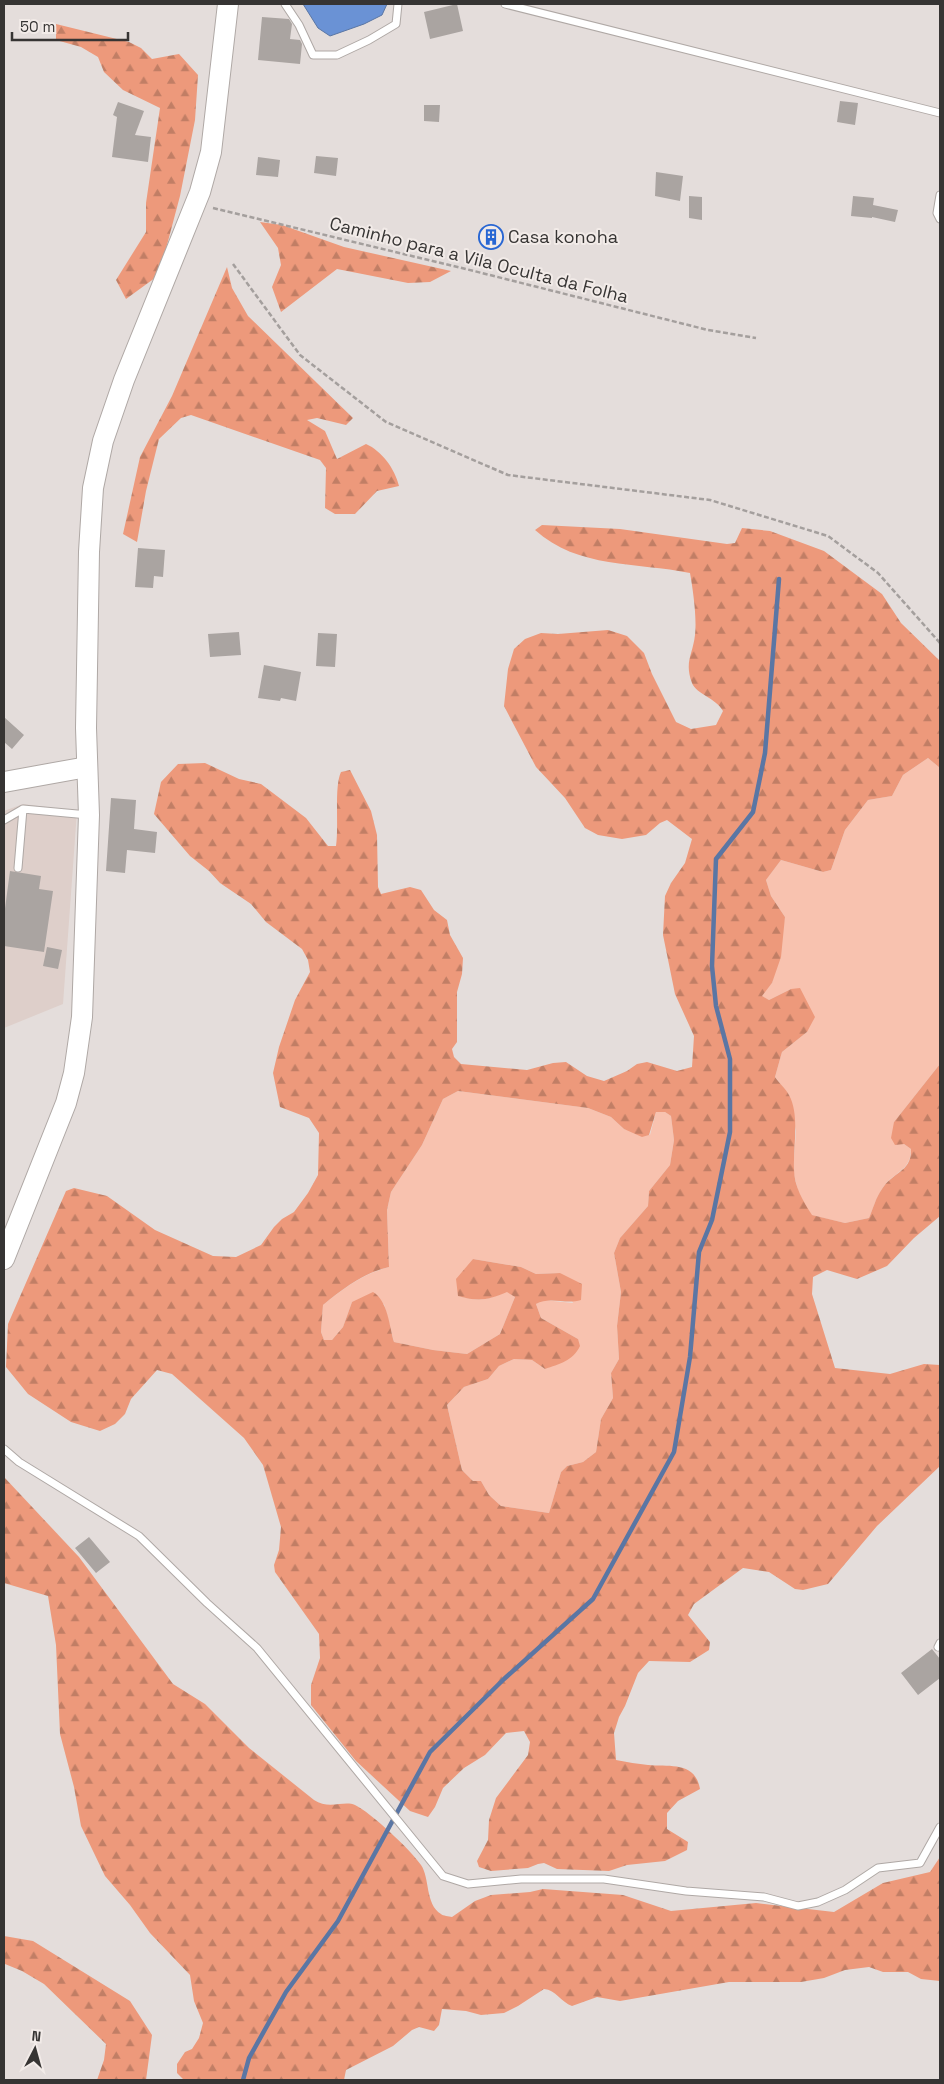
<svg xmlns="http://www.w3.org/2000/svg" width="944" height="2084" font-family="'Space Grotesk',sans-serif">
	<defs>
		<pattern id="forest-firs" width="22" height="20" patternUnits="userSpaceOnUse" patternTransform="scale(1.25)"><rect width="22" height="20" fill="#ed997b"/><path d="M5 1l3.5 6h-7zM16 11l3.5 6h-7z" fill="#c17e65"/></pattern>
	</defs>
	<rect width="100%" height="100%" fill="#e4dddb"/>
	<path fill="#decfca" d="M23 804 77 811 63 1004 4 1028V811Z"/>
	<path fill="#f8c2af" d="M928 758 940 768V1064L894 1122 904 1144 911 1149C911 1172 892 1172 882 1189 876 1198 873 1209 869 1218L845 1223 811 1215 799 1194 793 1171 796 1131 789 1095 775 1077 782 1052 807 1032 791 989 769 1000 761 996 772 983 785 917 771 896 766 880 781 860 823 872 831 870 845 830 868 800 892 796 903 775Z
		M458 1091 588 1108 611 1117 624 1129 650 1135 656 1112H665L671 1116 674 1140 670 1165 649 1191 648 1206 620 1238 614 1253 621 1292 617 1326 619 1359 611 1373 613 1398 601 1419 596 1452 583 1462 567 1466 561 1472 549 1513 501 1506 489 1495 481 1481H473L462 1470 447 1405 464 1387 488 1379 499 1366 514 1359 532 1360 545 1369 578 1339 541 1318 536 1304 543 1300 573 1303 560 1273 536 1274 521 1267 473 1259 459 1296C479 1302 488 1300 507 1291L515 1297 500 1334 467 1354 433 1350 394 1342 384 1304 352 1302 343 1327 332 1340H324L321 1332 323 1305C344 1288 363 1274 389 1267L387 1210 391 1192 422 1145 443 1099Z"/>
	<path fill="url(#forest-firs)" fill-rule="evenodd" d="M56 24 129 42 141 48 152 59 179 54 198 75 195 120 180 196 159 275 126 299 116 280 146 232V203L160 108 123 90 104 72 98 57 81 47 56 40Z
		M260 222 282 225 344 247 451 271 430 282 408 283 337 269 281 312 272 287 281 265 278 248Z
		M227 267 232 288 248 316 353 418 346 425 317 418 307 420 325 431 337 459 366 444C382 451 395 469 399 486L377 491 355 514H335L325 508 326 468 320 460 191 415 181 418 159 439 146 491 137 542 123 534 140 457 172 396Z
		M542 525 620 529 727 544 735 543 742 528 770 531 824 551 882 594 901 623 940 661V768L928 758 903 775 892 796 868 800 845 830 831 870 823 872 781 860 766 880 771 896 785 917 781 957 772 983 762 996 769 1000 791 989 800 988 815 1017 807 1032 782 1052 775 1077C779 1083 786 1089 789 1095 800 1115 793 1147 794 1169 794 1186 803 1201 812 1215L845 1223 869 1218C873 1209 876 1197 882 1189 892 1172 912 1172 911 1149L904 1144 895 1145 891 1138 894 1122 940 1064V1216L914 1238 887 1266 857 1279 827 1270 813 1277 812 1294 835 1368 890 1374 924 1364 940 1365V1466L877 1526 828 1584 803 1590 795 1589 769 1572 743 1568 694 1604 688 1615 710 1642 709 1650 690 1662 649 1661 638 1673 625 1706 619 1717 614 1733 616 1760C627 1762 638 1764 648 1765 670 1767 695 1761 700 1789L678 1801 667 1813V1829L688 1842 687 1850 665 1861 627 1865 609 1871 557 1869 544 1863 538 1864 528 1868 491 1871 479 1867 477 1861 488 1840 489 1820 496 1798 528 1755 530 1742 524 1731 506 1733 485 1755 464 1768 443 1788 435 1807 428 1817 410 1811 356 1761 311 1705V1685L320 1658 319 1634 275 1572 274 1565 279 1550 281 1527 263 1465 244 1438 172 1374 157 1370 131 1399 125 1414 115 1424 100 1431 71 1422 28 1394 6 1367 8 1324 66 1191 74 1188 107 1196 155 1230 213 1256 236 1257 261 1245 274 1227 282 1219 294 1212 308 1193 318 1175 319 1133 309 1118 280 1107 273 1073 279 1047 295 1000 310 972 308 960 302 949 266 922 251 904 220 883 209 871 190 856 154 814 161 782 178 764 205 763 239 779 261 784 306 818 328 846H336C339 827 334 786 341 772L350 770 371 811 377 835 378 887 381 894 410 887 421 890 434 910 447 920 450 935 463 958 462 974 457 992V1042L452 1049 454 1057 461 1064 527 1070 553 1063 566 1062 587 1076 604 1081 627 1071 637 1064 647 1062 677 1071 692 1067 694 1036 675 994 663 935 665 896 671 883 685 863 692 839 667 820 660 823 646 835 622 839 598 835 585 828 565 798 536 767 504 706 508 669 514 649 525 639 541 633 558 634 608 630 627 636 644 653 652 674 676 722 691 729 716 725 723 711C716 698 696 694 692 683 684 662 693 654 695 635 697 618 693 590 690 573 637 562 578 569 535 530ZM458 1091 588 1108 611 1117 624 1129 642 1137 649 1135 656 1112H665L671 1116 674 1140 670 1165 649 1191 648 1206 620 1238 614 1253 621 1292 617 1326 619 1359 611 1373 613 1398 601 1419 596 1452 583 1462 567 1466 561 1472 549 1513 501 1506 489 1495 481 1481H473L462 1470 447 1405 464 1387 488 1379 499 1366 514 1359 532 1360 545 1369C559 1364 573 1361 580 1346L578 1339 541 1318 536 1304C550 1296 566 1305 581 1300L582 1284 560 1273 536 1274 521 1267 473 1259 456 1279 458 1296C479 1302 488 1300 507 1292L515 1297 500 1334 467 1354 433 1350 394 1342C389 1325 388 1301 373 1292L352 1302 343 1327 332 1340H324L321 1332 323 1305C344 1288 363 1273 389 1267L387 1210 391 1192 422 1145 443 1099Z
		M4 1477 79 1557 173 1684 205 1704 249 1748 314 1800C329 1810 344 1800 355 1805 370 1812 411 1850 421 1865 430 1878 425 1904 441 1914 443 1916 449 1916 452 1917L475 1901 491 1895 530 1892 543 1889 623 1895 671 1911 756 1903 834 1912 883 1883 930 1872 940 1857V1981L921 1979 908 1972H883L869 1967 845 1970 824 1978 801 1982H729L620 2001 597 1997 572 2006C561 2002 556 1990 544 1989L518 2006 504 2013 481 2015 466 2011 442 2009 439 2025 434 2031 419 2027 412 2030 393 2046 346 2070 344 2080H184L177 2073V2064L185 2052 192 2049 199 2038 203 2023 194 2001 190 1975 150 1933 130 1905 105 1876 81 1826 74 1787 60 1734 56 1645 48 1596 4 1583Z
		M4 1936 33 1941 130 2001 152 2035 146 2080H97L104 2060 106 2044 44 1984 22 1971 5 1964Z"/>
	<path fill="#6a92d5" stroke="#5a76a4" d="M303 4H387L382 15 364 24 330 36 318 28Z"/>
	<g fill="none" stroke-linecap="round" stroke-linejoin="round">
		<path stroke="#5a76a4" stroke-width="4.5" d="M243 2080 249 2058 286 1992 338 1921 430 1752 504 1679 593 1599 674 1452 690 1357 699 1252 712 1220 730 1132V1059L716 1006 712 966 716 859 753 812 765 753 779 579"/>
	</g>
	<path fill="#aaa4a1" d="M457 4 463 31 430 39 424 12Z
		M262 17 289 19 292 24 290 39 300 40 302 44 300 64 258 60Z
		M840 101 858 103 855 125 837 122Z
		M118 102 144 111 135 135 151 137 148 162 112 157 117 117 113 115Z
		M424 105H440L439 122 424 121Z
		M316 156 338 158 336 176 314 173Z
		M258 157 280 160 278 177 256 175Z
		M656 172 683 176 680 201 655 196Z
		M689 196 702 197V220L689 218Z
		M853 196 874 198 873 205 898 210 895 222 872 217V218L851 216Z
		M138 548 165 550 163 577 154 576 153 588 135 587Z
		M239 632 241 655 210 657 208 634Z
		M318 633 337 634 335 667 316 666Z
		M264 665 301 672 296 701 281 698 280 701 258 698Z
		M4 717 24 735 12 749 4 742Z
		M111 798 136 800 134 829 157 832 155 853 127 850 125 873 106 871Z
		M10 871 41 876 39 889 53 891 44 952 4 946V916Z
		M47 947 62 950 58 969 43 966Z
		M89 1537 110 1562 96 1573 75 1548Z
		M932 1649 940 1659V1678L918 1695 901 1673Z"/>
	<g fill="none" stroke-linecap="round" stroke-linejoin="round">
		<defs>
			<path id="lane" d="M285 4 299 25 313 55H337L369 40 396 24 398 4
				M505 4 940 113
				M940 195 937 213 940 219
				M4 820 23 809 88 815
				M18 868 23 809
				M4 1449 19 1462 139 1536 207 1603 257 1648 443 1876 468 1884 521 1879H604L686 1891 764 1897 798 1906 818 1902 845 1890 878 1868 920 1863 940 1827
				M938 1647 940 1643"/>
			<path id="secondary" d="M4 782 87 767
				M4 1259 66 1103 74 1073 82 1017 89 815 86 728 89 552 93 488 103 441 124 380 200 192 211 152 228 4"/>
		</defs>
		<use href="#lane" stroke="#afa8a5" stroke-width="9"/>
		<use href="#secondary" stroke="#afa8a5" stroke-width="22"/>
		<path stroke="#a49f9d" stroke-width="2.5" stroke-dasharray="5 2.5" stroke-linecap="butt" d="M213 208 474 271 708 330 756 338
			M233 264 300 355 386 422 508 475 710 500 828 536 878 573 940 643"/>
		<use href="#lane" stroke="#fff" stroke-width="7"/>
		<use href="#secondary" stroke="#fff" stroke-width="20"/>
	</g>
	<defs>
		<symbol id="building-ring" viewBox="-11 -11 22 22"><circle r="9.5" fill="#f2ebe8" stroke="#2866d3" stroke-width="1.5"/><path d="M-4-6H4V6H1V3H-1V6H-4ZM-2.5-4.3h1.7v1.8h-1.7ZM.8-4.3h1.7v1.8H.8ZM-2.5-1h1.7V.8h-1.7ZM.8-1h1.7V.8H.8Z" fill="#2866d3"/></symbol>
	</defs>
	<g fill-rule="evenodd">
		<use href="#building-ring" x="477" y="223" width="28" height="28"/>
	</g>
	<g text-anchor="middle" stroke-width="4" stroke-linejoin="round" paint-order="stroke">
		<g font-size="18" fill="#363433" stroke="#f2ebe8" text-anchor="start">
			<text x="508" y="243">Casa konoha</text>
		</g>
		<g font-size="18" fill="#363433" stroke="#f2ebe8">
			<text transform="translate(479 260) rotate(14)" y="6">Caminho para a Vila Oculta da Folha</text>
		</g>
	</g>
	<rect width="944" height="2084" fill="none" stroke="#363433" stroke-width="10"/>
	<g transform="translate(35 2049) rotate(6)" stroke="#f2ebe8" stroke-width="4" paint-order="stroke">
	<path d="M0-4L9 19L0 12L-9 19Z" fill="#363433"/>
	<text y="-8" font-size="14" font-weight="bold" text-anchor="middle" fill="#363433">N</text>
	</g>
	<path d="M12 32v8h116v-8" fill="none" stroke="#363433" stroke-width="2.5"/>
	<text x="20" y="32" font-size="15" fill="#363433" stroke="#f2ebe8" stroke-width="4" paint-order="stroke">50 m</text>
</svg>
